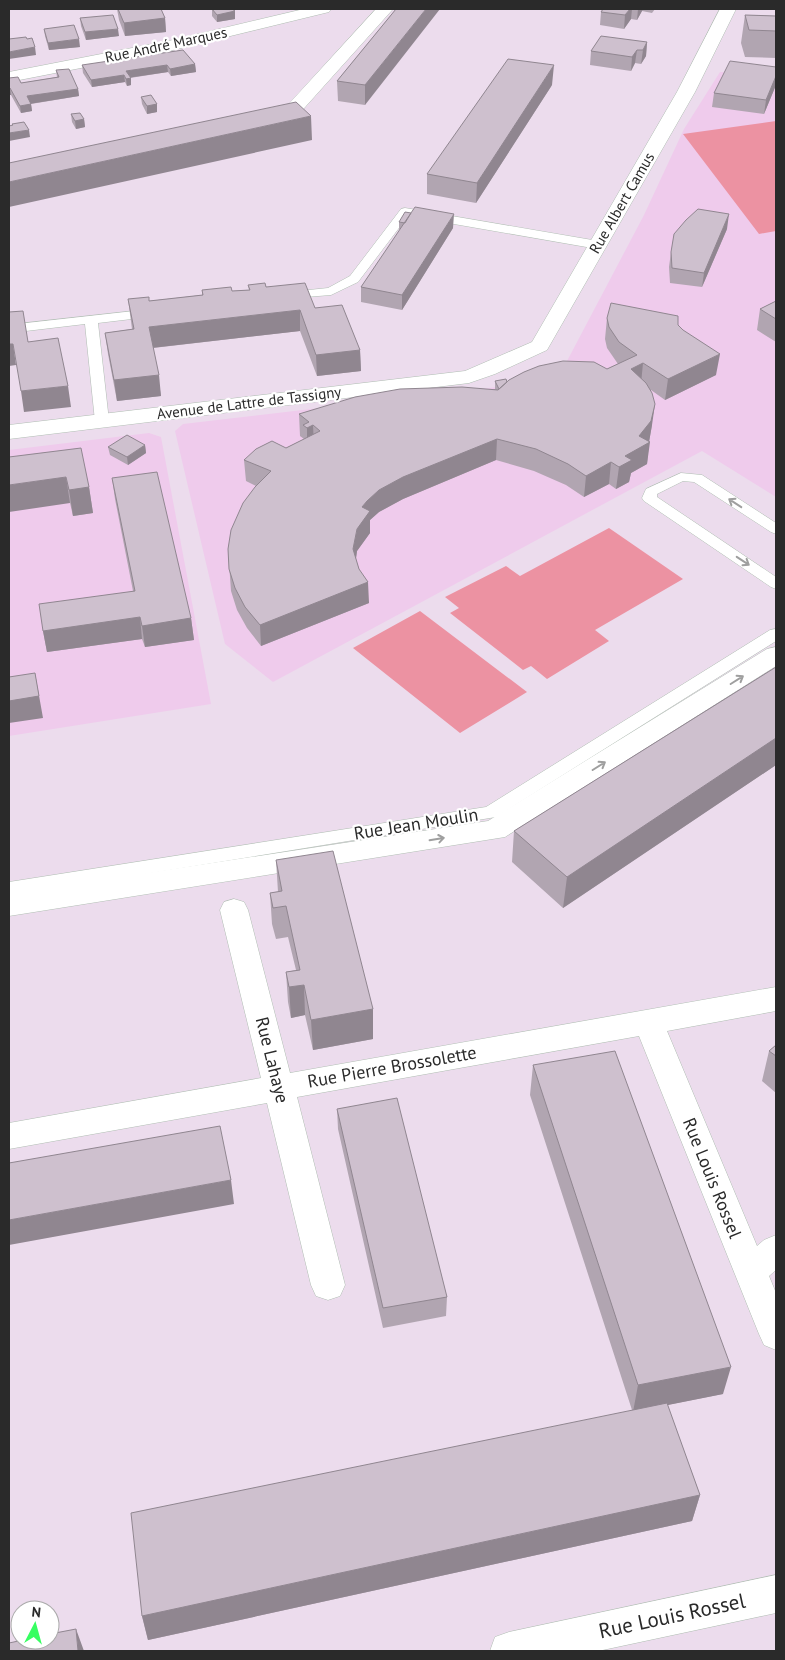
<svg xmlns="http://www.w3.org/2000/svg" width="785" height="1660" viewBox="0 0 785 1660" font-family="'PT Sans',sans-serif">
	<rect width="100%" height="100%" fill="#ecdced"/>
	<path fill="#efcbec" d="M720,72L776,73V497L702,451L273,682L225,644L175,431L183,424L557,380L644,215L684,129Z
		M149,433L161,437L211,704L9,736V450Z"/>
	<path fill="#ec92a2" d="M776,121V231L759,234L683,134Z
		M609,528L683,579L595,630L609,641L547,679L531,666L523,670L450,613L459,608L445,597L506,566L520,576Z
		M420,611L527,692L460,733L353,648Z"/>
	<g fill="none" stroke-linecap="round" stroke-linejoin="round">
		<defs>
			<path id="lane" d="M405,208L598,241L604,245L598,249L408,216L358,282L331,295L280,299L279,296L280,293L328,288L350,276L401,209Z
				M152,309L157,310L158,313L157,316L98,323L109,421L102,425L95,421L85,324L9,333V325Z
				M681,473L702,475L776,523V534L771,532L694,482L683,481L657,494V497L776,577V589L771,587L644,501L642,498L646,489Z
				M776,629V641L496,817L9,896V882L486,807L770,630Z"/>
			<path id="street" d="M304,9H331L329,12L173,50L9,82V72L173,40Z
				M376,9H393L298,115L264,123L258,122L255,118L258,114L286,107Z
				M720,9H736L695,92L547,350L495,374L469,383L9,439V425L465,371L532,342L677,92Z
				M776,647V666L505,837L9,916V894L488,821L767,649Z
				M234,899L244,902L248,910L290,1073L776,987V1011L667,1031L757,1246L764,1240L776,1235V1270L769,1276L776,1293V1350L764,1345L759,1334L639,1036L297,1097L345,1285L340,1296L328,1300L316,1296L311,1285L267,1103L9,1149V1123L261,1078L220,910L224,902Z
				M776,1575V1613L598,1651H490L495,1637L509,1632Z"/>
		</defs>
		<use href="#lane" stroke="#b0beb3" stroke-width="1"/>
		<use href="#street" stroke="#b0beb3" stroke-width="1"/>
		<use href="#lane" fill="#fff" fill-rule="evenodd"/>
		<use href="#street" fill="#fff" fill-rule="evenodd"/>
	</g>
	<path fill="#b1a5b1" d="M117,9H161L165,18L166,32L125,36L119,20Z
		M212,9L235,11V19L217,22L212,16Z
		M396,9L365,105L338,101L337,81Z
		M603,9H655L652,13L642,11L637,20L631,19L624,29L600,25L601,12Z
		M745,15L776,16V58L745,57L741,43Z
		M80,18L119,36L86,40L81,26Z
		M44,29L80,47L49,50L45,36Z
		M647,42L646,56L641,64L635,63L631,71L590,65L591,51Z
		M195,64L196,72L171,76L168,72L130,78L131,85L127,86L125,82L92,87L83,73L82,65Z
		M776,67V85L764,114L712,107L714,93Z
		M56,70L78,89L79,96L31,104L32,111L21,113L11,95H9V78L21,83L57,77Z
		M552,85L476,203L427,194V174Z
		M141,97L157,104V112L147,114L142,104Z
		M71,114L84,119L85,127L76,129L72,122Z
		M399,222L453,228L402,310L361,302V287L400,230L399,229Z
		M727,229L702,287L670,283L669,267L671,252Z
		M248,285L266,287L315,308L360,350L361,371L317,376L300,331L153,348L161,396L117,401L108,354L105,333L132,329L128,299L149,301L202,295V290L232,291L249,290Z
		M776,301V342L757,330L760,309Z
		M607,318L678,325L716,375L665,400L651,390L652,425L649,442L647,464L631,473L629,482L616,489L609,484L584,497L566,485L534,471L496,460L403,499L379,512L370,520V533L357,551L356,559L369,603L261,646L247,628L237,610L231,591L228,549L256,486L246,481L244,460L286,448L304,439L300,436L299,414L495,389V381L507,382L607,369L618,364L607,348L605,339Z
		M145,445L146,453L128,465L110,455L108,447Z
		M9,457L89,487L93,513L73,516L70,503Z
		M112,478L191,618L194,640L145,647L142,639L47,652L43,631L133,591L115,499Z
		M776,667V765L563,908L512,862L514,831Z
		M276,860L373,1009V1039L313,1050L305,1015L291,1018L288,1002L286,972L296,970L288,937L276,939L272,924L270,893L278,892Z
		M776,1045V1093L762,1081L769,1051Z
		M533,1065L723,1394L667,1405L700,1495L692,1521L148,1640L142,1616L632,1410L530,1095Z
		M337,1109L447,1297L446,1316L383,1328L338,1129Z"/>
	<path fill="#908690" d="M426,9H440L365,105V85Z
		M630,9H632L631,19L624,29L625,15Z
		M638,9H643L642,11L637,20Z
		M235,11V19L217,22V15Z
		M165,18L166,32L125,36L124,23Z
		M118,29L119,36L86,40L85,32Z
		M79,39L80,47L49,50L48,43Z
		M647,42L646,56L641,64L643,50Z
		M35,47L36,55L9,59V52Z
		M637,50L635,63L631,71L632,57Z
		M195,64L196,72L171,76L170,69Z
		M167,65L168,72L127,78L126,71Z
		M554,65L552,85L476,203L477,183Z
		M124,75L125,82L92,87L91,80Z
		M776,76V85L764,114L766,100Z
		M131,78V85L127,86L126,79Z
		M9,88H10L11,95H9Z
		M78,89L79,96L29,104L27,96Z
		M31,104L32,111L21,113L20,106Z
		M157,104V112L147,114V106Z
		M311,116L312,140L9,207V182Z
		M84,119L85,127L76,129L75,121Z
		M29,130L30,137L9,141V133Z
		M454,214L453,228L402,310V295Z
		M729,214L727,229L702,287L704,273Z
		M300,310V331L151,348L149,327Z
		M9,344H13L16,365L9,366Z
		M360,350L361,371L317,376L316,355Z
		M720,354L716,375L665,400L668,379Z
		M643,363L641,384L631,369Z
		M159,375L161,396L117,401L114,380Z
		M68,386L71,407L24,412L21,391Z
		M655,404L652,425L649,442H650L647,464L631,473L629,482L616,489L619,467L625,456L639,436Z
		M313,425L314,446L307,449V428Z
		M497,439L496,460L403,499L379,512L370,520V533L357,551L354,571L353,549L362,507L367,501L379,490L403,477Z
		M145,445L146,453L128,465L127,457Z
		M611,462L609,484L584,497L586,476Z
		M66,477L70,503L9,512V485Z
		M89,487L93,513L73,516L69,490Z
		M368,582L369,603L261,646L260,625Z
		M140,617L142,639L47,652L43,631Z
		M191,618L194,640L145,647L142,626Z
		M35,673L43,718L9,723V701Z
		M776,738V765L563,908L567,877Z
		M304,985L305,1015L291,1018L289,987Z
		M373,1009V1039L313,1050L311,1020Z
		M231,1180L234,1204L9,1245V1220Z
		M731,1367L723,1394L633,1412L638,1385Z
		M700,1495L692,1521L148,1640L142,1616Z
		M76,1629L84,1651H78Z"/>
	<path fill="#cec0ce" stroke="#908690" d="M118,9H161L165,18L124,23Z
		M212,9H232L235,11L217,15Z
		M396,9H426L365,85L337,81Z
		M603,9H630L625,15L601,12Z
		M113,15L118,29L85,32L80,18Z
		M745,15L776,16V31L749,30Z
		M74,25L79,39L48,43L44,29Z
		M601,36L647,42L643,50H637L632,57L591,51Z
		M26,37L27,39L32,38L35,47L9,52V39Z
		M183,50L195,64L170,69L167,65L126,71L131,78L126,79L124,75L91,80L82,65Z
		M508,59L554,65L477,183L427,174Z
		M730,61L776,67V76L766,100L714,93Z
		M69,69L78,89L27,96L31,104L20,106L10,88H9V78L18,77L21,83L59,77L56,70Z
		M151,95L157,104L147,106L141,97Z
		M296,102L311,116L9,182V163Z
		M80,113L84,119L75,121L71,114Z
		M24,122L29,130L9,133V126L13,125L12,124Z
		M415,207L454,214L402,295L361,287Z
		M698,209L729,214L704,273L672,268L671,252L674,234L686,220Z
		M405,212L411,213L405,223L399,222Z
		M265,283L266,287L305,283L315,308L342,305L360,350L316,355L300,310L149,327L159,375L114,380L105,333L134,329L128,299L149,297V301L203,295L202,290L231,287L232,291L250,290L248,285Z
		M776,301V319L760,309Z
		M611,303L678,316V325L683,330L720,354L668,379L643,363L631,369L646,383L652,393L655,404L651,421L639,436L650,442L625,456L632,460L619,467L611,462L586,476L568,464L536,449L497,439L403,477L379,490L367,501L362,507L370,511L357,529L353,549L359,569L368,582L260,625L245,607L235,588L229,569L228,549L231,530L243,503L255,487L271,471L244,460L256,449L272,441L286,448L320,431L313,425L307,428L303,425L309,422L299,414L355,397L400,389L462,387L498,390L509,380L524,372L539,366L563,361L594,362L607,369L637,355L619,342L609,327L607,318Z
		M23,311L28,342L58,338L68,386L21,391L13,344H9V312Z
		M506,379L507,382L499,389L495,381Z
		M127,435L145,445L127,457L108,447Z
		M81,448L89,487L69,490L66,477L9,485V457Z
		M157,472L191,618L142,626L140,617L43,631L39,604L135,591L112,478Z
		M776,667V738L567,877L514,831Z
		M35,673L39,696L9,701V677Z
		M333,851L373,1009L311,1020L304,985L289,987L286,972L300,970L286,906L273,908L270,893L282,891L276,860Z
		M776,1045V1056L769,1051Z
		M615,1051L731,1367L638,1385L533,1065Z
		M397,1098L447,1297L383,1308L337,1109Z
		M220,1126L231,1180L9,1220V1163Z
		M667,1403L700,1495L142,1616L131,1513Z
		M76,1629L78,1651H9V1643L23,1640H50V1634Z"/>
	<defs><path id="oneway-shaft" d="M-6 0H5M1.5-3L5.5 0L1.5 3" fill="none" stroke-width="1.6" stroke-linecap="round" stroke-linejoin="round" transform="scale(1.25)"/></defs>
	<g stroke="#9f9f9f">
		<use href="#oneway-shaft" transform="translate(735 503) rotate(-147)"/>
		<use href="#oneway-shaft" transform="translate(743 561) rotate(33)"/>
		<use href="#oneway-shaft" transform="translate(737 680) rotate(-32)"/>
		<use href="#oneway-shaft" transform="translate(599 766) rotate(-32)"/>
		<use href="#oneway-shaft" transform="translate(437 839) rotate(-9)"/>
	</g>
	<g text-anchor="middle" stroke-width="4.5" stroke-linejoin="round" paint-order="stroke">
		<g font-size="15" fill="#2a2a2a" stroke="#fff">
			<text transform="translate(166 45) rotate(-12)" y="5">Rue André Marques</text>
			<text transform="translate(622 203) rotate(-60)" y="5">Rue Albert Camus</text>
			<text transform="translate(249 403) rotate(-7)" y="5">Avenue de Lattre de Tassigny</text>
		</g>
		<g font-size="18" fill="#2a2a2a" stroke="#fff">
			<text transform="translate(416 824) rotate(-9)" y="6">Rue Jean Moulin</text>
			<text transform="translate(272 1060) rotate(76)" y="6">Rue Lahaye</text>
			<text transform="translate(392 1067) rotate(-10)" y="6">Rue Pierre Brossolette</text>
			<text transform="translate(712 1178) rotate(68)" y="6">Rue Louis Rossel</text>
		</g>
		<g font-size="21" fill="#2a2a2a" stroke="#fff">
			<text transform="translate(672 1616) rotate(-12)" y="7">Rue Louis Rossel</text>
		</g>
	</g>
	<rect width="785" height="1660" fill="none" stroke="#2a2a2a" stroke-width="20"/>
	<g transform="translate(35 1625) rotate(6)"><circle r="24" fill="#ffffff" stroke="#aaaaaa"/>
	<path d="M0-4L9 19L0 12L-9 19Z" fill="#37fe61"/>
	<text y="-8" font-size="14" font-weight="bold" text-anchor="middle" fill="#2a2a2a">N</text>
	</g>
</svg>
